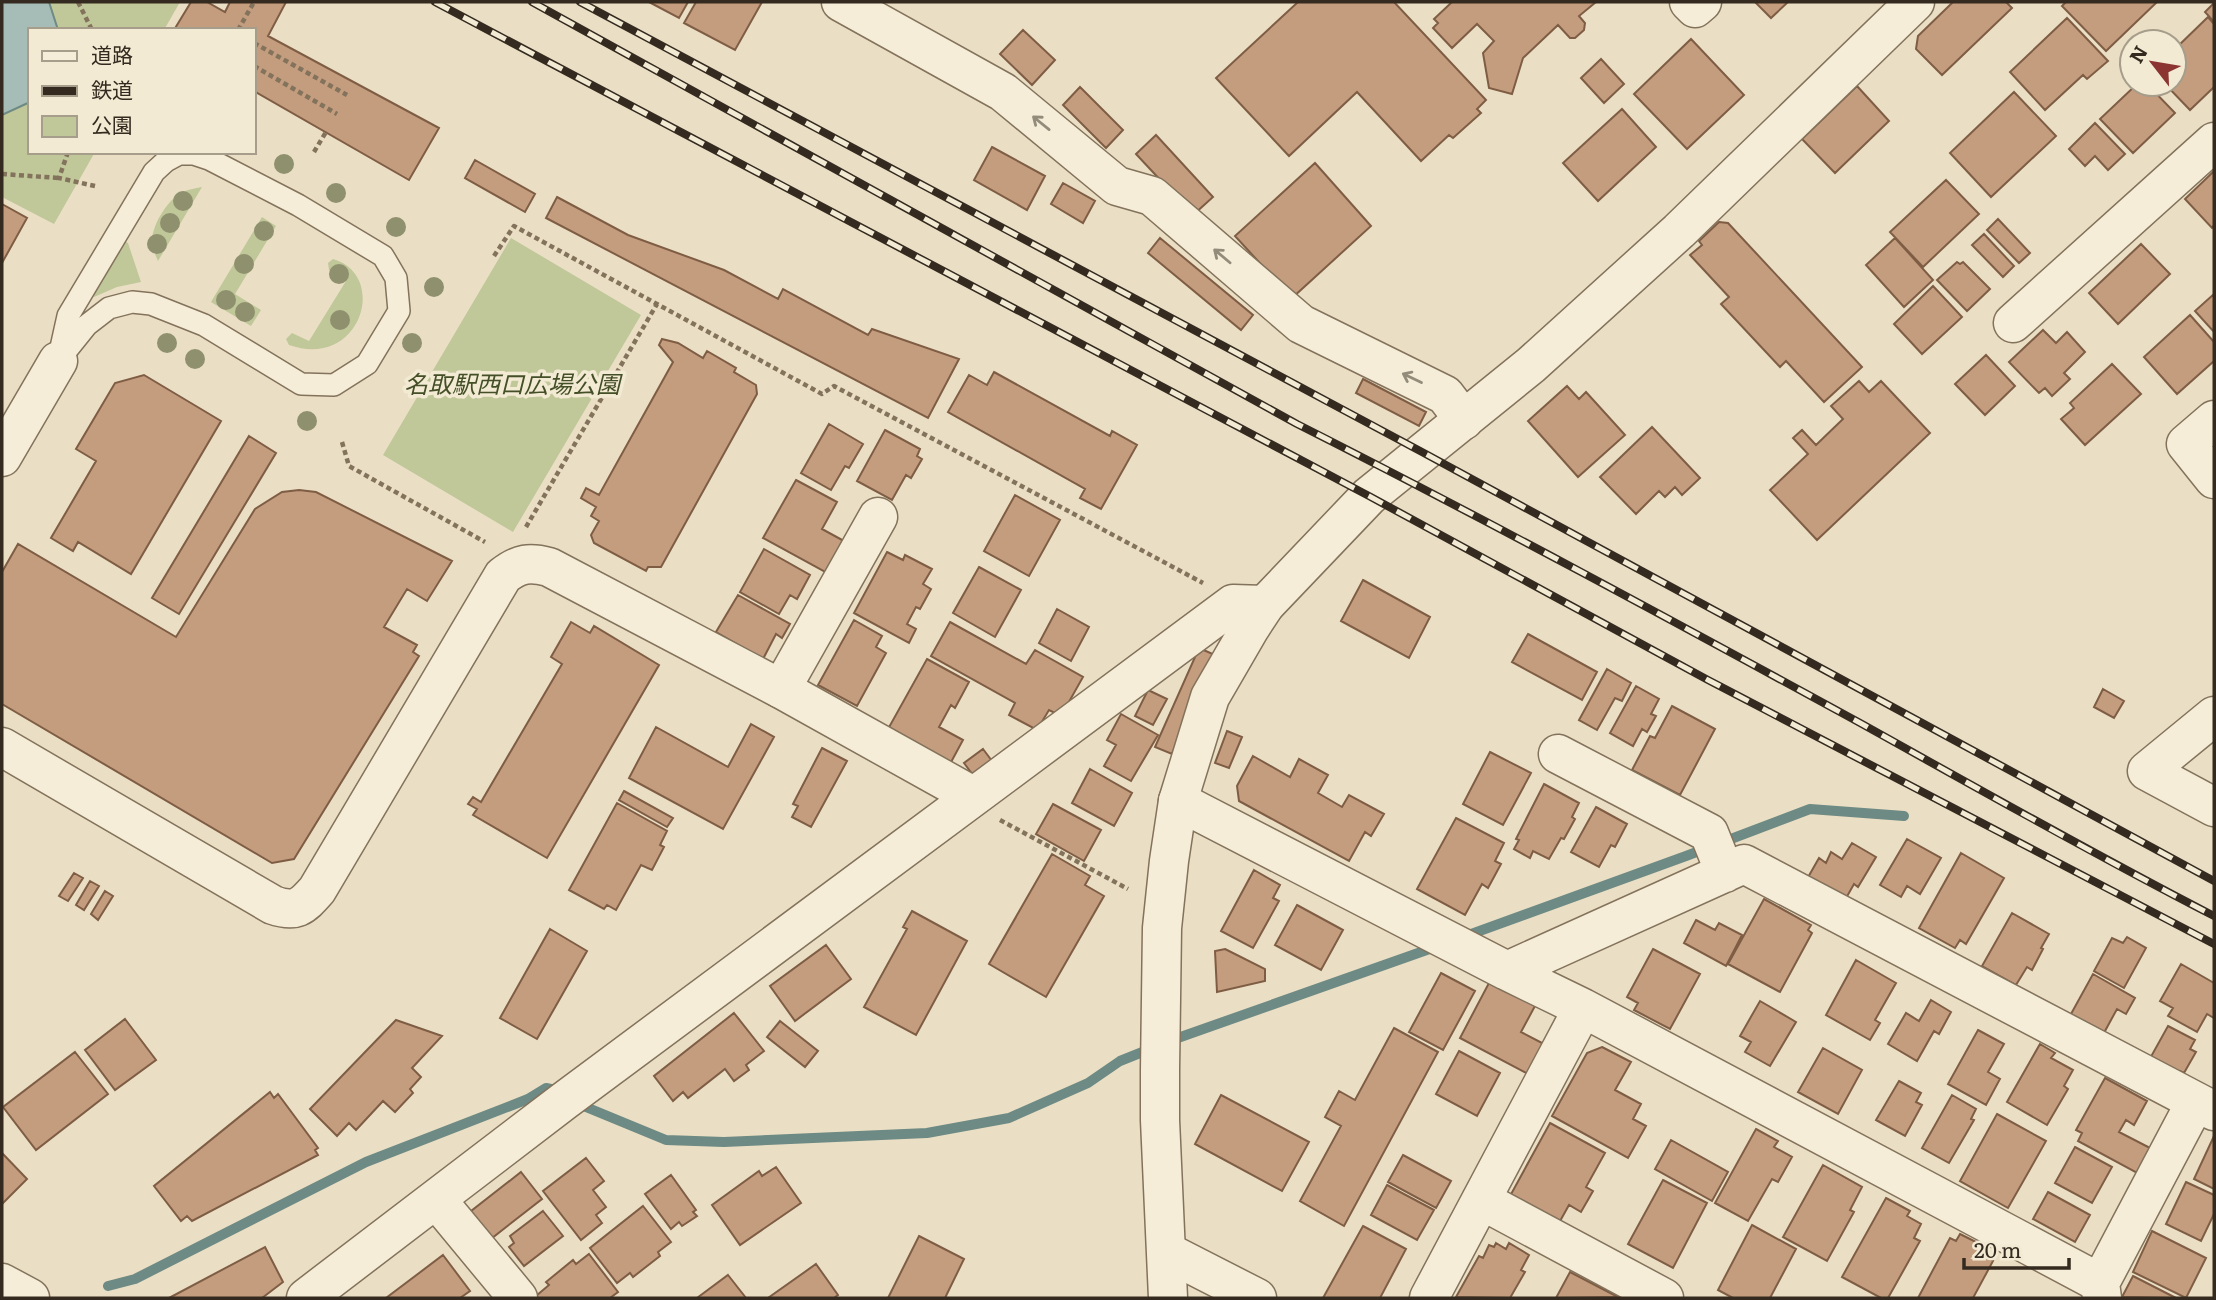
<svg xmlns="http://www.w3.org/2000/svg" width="2216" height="1300" viewBox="0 0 2216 1300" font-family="Literata,'Noto Sans JP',serif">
	<rect width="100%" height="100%" fill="#eadfc4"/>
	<path fill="#c0c799" d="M49,2H180L164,30H58Z
		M30,102V152H95L54,224L2,197V115Z
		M202,187L158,261C155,254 152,248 152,240C153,223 169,197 185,191C190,189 197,188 202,187Z
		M262,217L276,226L235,294L261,310L251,326L211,302Z
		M511,238L641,315L513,532L383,455Z
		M124,241L128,243L141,282L117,287L94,297L92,295Z
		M333,259C389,275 361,370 289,345L286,339L292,333L309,341L346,281L329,270L328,263Z"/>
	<path fill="#a6bdb7" stroke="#6e8a84" stroke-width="2" d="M2,2H49L58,30H30V102L2,115Z"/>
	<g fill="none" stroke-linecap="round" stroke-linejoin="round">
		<path stroke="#6e8a84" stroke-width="10" d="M1463,937L1686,856L1810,809L1904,816
			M581,1105L666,1140L724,1142L927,1133L1009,1118L1088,1083L1120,1061L1175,1039L1438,946
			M108,1286L135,1279L366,1162L528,1099L546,1088L556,1090"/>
	</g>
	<path fill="#c49d7e" stroke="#7f5d44" stroke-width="2" d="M191,2H207L225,12L230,2H286L268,36L439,128L409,180L254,91V30H174Z
		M649,2H688L679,18Z
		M696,2H762L735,50L684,23Z
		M1298,2H1394L1486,100L1477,109L1481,113L1453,138L1449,135L1421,161L1357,92L1289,156L1216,78Z
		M1452,2H1596L1579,16L1585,23L1584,30L1575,38H1570L1558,25L1523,58L1512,94L1489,88L1483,53L1494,41L1477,24L1452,48L1433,28L1438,23L1434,19Z
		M1755,2H1788L1771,18Z
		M1953,2H2006L2012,8L1942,75L1916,49L1918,36Z
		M2066,2H2157L2106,51L2062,6Z
		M2214,3V22L2205,12Z
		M2208,17L2214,24V87L2190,110L2165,84H2174V50Z
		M2067,18L2108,61L2087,79L2083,75L2045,110L2010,72Z
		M1023,30L1055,60L1032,85L1000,54Z
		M1691,39L1744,95L1687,149L1634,94Z
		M1601,59L1624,84L1604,103L1581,78Z
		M2137,84H2147L2175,113L2133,153L2100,119Z
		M1857,86L1889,121L1835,173L1802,139Z
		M1080,87L1123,130L1106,148L1063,105Z
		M2014,92L2056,136L1991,197L1950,153Z
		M1622,109L1656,147L1598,201L1563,163Z
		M2095,123L2125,154L2108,170L2095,156L2085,166L2069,149Z
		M1156,135L1213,197L1193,215L1136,154Z
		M992,147L1045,176L1027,210L974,180Z
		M475,160L535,194L525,212L465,178Z
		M1315,163L1371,226L1292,298L1235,236Z
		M2214,171V225L2212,228L2185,199Z
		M1946,180L1979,214L1923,267L1890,232Z
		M1063,183L1095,201L1083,223L1051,204Z
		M557,197L628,235L724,270L778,299L783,289L868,335L872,329L959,359L928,418L546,218Z
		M2,204L27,218L2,263Z
		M1998,219L2030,253L2019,263L1987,230Z
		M1719,222L1728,223L1862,367L1824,402L1786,361L1780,367L1721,304L1729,297L1690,255L1702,245L1699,241Z
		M1984,234L2014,266L2003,277L1972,245Z
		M1160,238L1253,315L1241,330L1148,253Z
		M1895,238L1933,280L1904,307L1866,265Z
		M2141,244L2170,274L2118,324L2089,293Z
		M1957,262L1960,264L1963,262L1990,289L1967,311L1937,280Z
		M1933,286L1962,317L1922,354L1894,324Z
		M2214,294V332L2195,311Z
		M2190,315L2214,342V361L2177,394L2144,357Z
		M2043,330L2056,343L2067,332L2085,352L2064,373L2070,379L2052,396L2045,388L2039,393L2009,362Z
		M662,339L678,343L703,358L707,351L736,368L734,372L756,385L757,394L661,567H648L646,571L594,543L591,535L599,521L591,516L596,507L581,498L586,488L599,495L673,362L659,345Z
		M1986,355L2015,386L1985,415L1955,384Z
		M2112,364L2141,394L2085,445L2061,419L2074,408L2070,403Z
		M994,372L1110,436L1112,431L1137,445L1101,509L1080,498L1085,489L948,412L969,375L987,385Z
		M144,375L221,421L131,574L78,542L73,551L51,538L96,461L76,449L115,383Z
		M1363,379L1426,412L1419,426L1356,393Z
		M1859,381L1869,392L1881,381L1930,433L1817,540L1770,490L1808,454L1793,438L1802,430L1816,445L1843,419L1831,406Z
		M1567,386L1579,399L1586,392L1625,435L1578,477L1528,421Z
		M829,424L863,444L849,468L845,466L831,490L801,473Z
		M1652,427L1700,478L1682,495L1675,487L1665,497L1659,491L1636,514L1600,477Z
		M885,430L920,449L917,456L922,459L911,478L906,475L892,500L857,481Z
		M249,436L276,453L179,614L152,598Z
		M796,480L837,502L822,529L844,541L827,573L763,538Z
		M299,490L316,492L452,561L427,601L407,589L384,627L417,645L413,652L419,656L294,859L272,863L2,704V572L18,544L176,637L255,509L282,492Z
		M1015,495L1060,520L1029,576L984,551Z
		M764,549L810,575L797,599L790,595L779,614L740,592Z
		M887,552L903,560L905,555L932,569L923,584L931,589L920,609L916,607L907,624L916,629L909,643L854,613Z
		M979,567L1021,590L995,637L953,613Z
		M1363,580L1430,617L1409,658L1341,621Z
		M738,595L790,624L782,638L776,634L763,659L716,632Z
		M1057,609L1089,627L1071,661L1039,643Z
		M854,620L882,636L876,647L886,653L857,706L818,685Z
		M571,622L590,633L594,626L659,665L547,858L473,815L477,809L468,804L473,797L481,802L562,664L551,657Z
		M950,622L1026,664L1035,650L1083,677L1061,716L1049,710L1037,730L1009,715L1015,703L931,656Z
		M1528,634L1597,672L1582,700L1512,662Z
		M1199,648L1215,655L1172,754L1155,747Z
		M927,659L969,682L955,708L951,705L939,727L963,740L950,764L888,729Z
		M1607,669L1631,683L1622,701L1615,698L1597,730L1579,720Z
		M1636,686L1659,699L1651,714L1656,716L1647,732L1642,729L1633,746L1610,733Z
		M2103,689L2124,701L2114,718L2094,707Z
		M1148,690L1167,699L1153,725L1135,716Z
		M1672,706L1715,729L1680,795L1632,770L1650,736L1655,738Z
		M1121,714L1158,735L1131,781L1104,766L1116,745L1107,740Z
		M751,724L774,737L723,829L629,778L656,727L728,767Z
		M1227,731L1242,737L1229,768L1215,763Z
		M822,748L847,761L811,827L792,817L798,806L793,804Z
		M983,749L992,761L973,775L964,763Z
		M1490,752L1531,773L1503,825L1463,804Z
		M1253,756L1290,777L1299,759L1328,775L1318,793L1342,807L1349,795L1384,814L1371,836L1365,832L1349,861L1239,801L1237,786Z
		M1090,769L1132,793L1114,826L1072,803Z
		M1544,784L1579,803L1572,817L1575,819L1564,839L1561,838L1549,859L1533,851L1530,858L1514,849L1519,840L1516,839Z
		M624,791L673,818L667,827L619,800Z
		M617,803L667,831L660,845L664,847L652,870L641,865L616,910L607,905L604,909L569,890Z
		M1053,804L1101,830L1084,861L1036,834Z
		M1596,807L1627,824L1615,847L1611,845L1599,867L1571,852Z
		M1456,818L1504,843L1495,861L1501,864L1488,888L1482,884L1465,915L1417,889Z
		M1907,839L1941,858L1920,894L1907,886L1901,897L1880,885Z
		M1852,843L1876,857L1858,887L1854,884L1845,900L1807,879L1819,858L1826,863L1831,852L1842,859Z
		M1961,853L2004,878L1966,944L1960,940L1955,948L1919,928Z
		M1052,854L1090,876L1085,885L1104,896L1046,997L989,964Z
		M1254,870L1280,885L1273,898L1279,901L1253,948L1221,931Z
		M74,873L83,878L68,901L59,896Z
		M90,881L99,886L84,910L76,905Z
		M105,891L113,896L98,920L91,914Z
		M1764,899L1811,925L1808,930L1812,933L1780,992L1728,964Z
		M1297,905L1343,930L1321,970L1275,945Z
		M912,911L967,941L916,1035L864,1007L907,929L903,927Z
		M2012,913L2049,934L2041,948L2043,949L2032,970L2027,967L2016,985L1982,966Z
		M1696,920L1715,930L1719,923L1742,935L1726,966L1684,943Z
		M550,929L587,951L537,1039L500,1018Z
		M2127,937L2146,948L2124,988L2094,971L2112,938L2123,943Z
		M826,945L851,979L795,1021L770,986Z
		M1225,949L1265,969V981L1217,992L1215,951Z
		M1653,949L1700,974L1670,1029L1634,1010L1638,1003L1627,997Z
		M1856,960L1896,983L1875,1020L1880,1023L1870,1040L1826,1015Z
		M2181,964L2214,983V1018L2207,1014L2197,1032L2168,1016L2173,1008L2160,1001Z
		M1441,973L1475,991L1443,1050L1409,1032Z
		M2093,974L2135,998L2126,1014L2117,1009L2099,1042L2066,1023Z
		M1490,981L1535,1006L1521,1032L1544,1044L1528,1074L1460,1038Z
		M1931,1000L1951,1012L1939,1034L1934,1031L1917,1061L1888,1044L1906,1013L1919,1021Z
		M1760,1001L1796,1022L1770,1066L1745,1052L1751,1042L1740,1036Z
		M734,1013L764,1051L746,1065L749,1070L734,1081L725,1069L688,1098L683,1092L673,1101L654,1076Z
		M125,1019L156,1060L115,1090L85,1050Z
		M396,1020L442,1036L412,1068L421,1077L410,1089L413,1093L395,1112L383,1101L356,1130L349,1123L337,1136L310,1109Z
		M780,1021L818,1051L805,1067L767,1037Z
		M2168,1026L2195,1040L2190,1049L2196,1052L2184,1073L2180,1071L2176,1077L2148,1062Z
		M1394,1028L1438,1052L1344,1226L1300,1201L1341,1126L1325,1117L1339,1091L1355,1100Z
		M1978,1030L2004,1044L1988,1072L2000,1079L1986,1105L1948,1084Z
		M2040,1044L2055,1053L2051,1058L2073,1070L2064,1086L2068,1089L2047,1125L2007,1102Z
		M1602,1047L1631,1062L1615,1090L1641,1104L1633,1119L1646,1126L1628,1158L1552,1116L1587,1053Z
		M1823,1048L1862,1070L1838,1114L1798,1092Z
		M1459,1051L1500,1073L1477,1116L1436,1094Z
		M75,1052L108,1094L36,1150L3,1107Z
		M2105,1078L2147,1101L2134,1125L2126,1120L2119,1132L2152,1149L2139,1174L2078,1141L2082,1133L2076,1130Z
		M1899,1081L1921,1093L1916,1102L1922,1105L1905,1136L1876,1120Z
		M270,1092L274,1098L278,1094L318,1148L315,1150L318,1155L192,1221L187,1216L181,1221L154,1186Z
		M1221,1095L1309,1142L1282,1191L1195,1144Z
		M1952,1095L1976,1109L1971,1119L1974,1120L1949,1163L1922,1148Z
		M1997,1114L2046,1141L2008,1208L1960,1181Z
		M1550,1123L1605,1153L1586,1187L1593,1191L1581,1212L1569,1205L1559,1223L1510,1196Z
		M1756,1129L1778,1141L1774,1147L1792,1157L1778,1182L1772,1179L1748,1221L1715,1203Z
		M2214,1136V1189L2194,1179Z
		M1671,1140L1728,1172L1712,1201L1655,1169Z
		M2075,1147L2112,1167L2092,1203L2055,1183Z
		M2,1153L27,1179L2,1204Z
		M1403,1155L1451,1181L1436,1208L1388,1182Z
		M586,1158L604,1181L593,1190L606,1207L596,1215L602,1223L581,1240L543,1191Z
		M1823,1165L1862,1187L1850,1210L1854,1212L1827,1261L1783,1237Z
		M776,1167L801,1203L740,1245L712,1205L759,1171L762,1176Z
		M521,1172L542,1199L487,1242L466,1215Z
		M671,1175L696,1210L693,1212L697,1216L682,1226L679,1222L671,1229L645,1194Z
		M1663,1180L1707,1203L1673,1268L1628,1244Z
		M2186,1182L2214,1195V1214L2201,1241L2166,1224Z
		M1387,1185L1434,1210L1417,1240L1371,1215Z
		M2048,1192L2090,1215L2075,1242L2033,1219Z
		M1886,1198L1910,1211L1907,1216L1921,1224L1914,1238L1920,1241L1888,1298H1881L1842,1277Z
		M643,1206L671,1242L658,1252L660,1256L633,1277L630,1273L617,1283L590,1248Z
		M543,1211L563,1236L524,1266L509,1247L514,1243L510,1236Z
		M1752,1225L1796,1249L1770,1298H1733L1718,1290Z
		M1363,1226L1406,1249L1380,1298H1323Z
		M2152,1231L2206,1258L2186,1298L2133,1272Z
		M1960,1234L1988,1248L1984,1256L1993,1261L1973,1298H1918L1950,1238L1956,1241Z
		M919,1236L964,1259L945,1298H888Z
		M1496,1243L1506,1249L1509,1243L1529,1255L1521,1270L1525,1272L1510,1298L1456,1297L1479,1256L1483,1258L1489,1245L1494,1247Z
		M265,1247L283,1282L262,1298H169Z
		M589,1254L618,1292L610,1298H537L536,1296L549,1285L546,1282L573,1260L576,1264Z
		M443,1255L470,1291L460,1298H386Z
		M816,1264L838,1295L834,1298H768Z
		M1570,1272L1618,1297L1556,1298Z
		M728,1275L746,1298H697Z
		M2133,1276L2176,1298L2122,1297Z"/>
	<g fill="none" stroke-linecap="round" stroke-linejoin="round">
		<defs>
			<path id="service" d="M179,154H194L209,159L298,205L383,256L396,278L399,311L367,364L334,385L301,384L204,325L151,304L132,302L109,308L87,325L58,361L68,316L154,172L166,161Z"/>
			<path id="minor" d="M841,2L1003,92L1117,186L1152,196L1301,324L1445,395L1464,420
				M1689,2L1695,8L1702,2
				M2013,323L2214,142
				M2214,420L2186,444L2214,479
				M781,689L878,517
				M2214,716L2147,771L2214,807
				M1558,754L1709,833L1725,873
				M1178,801L1507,971L1583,1008L2100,1283L2102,1298
				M1507,971L1744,864L2214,1111
				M436,1199L518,1298
				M1481,1200L1664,1298
				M1167,1252L1257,1298
				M2100,1283L2195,1103
				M306,1298L564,1101L1233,604L1265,605
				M1429,1298L1583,1008"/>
			<path id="tertiary" d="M2,457L58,361
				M2,747L273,905C296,913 302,907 317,890L503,576C519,563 530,562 549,567L781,689L973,796
				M2,1283L30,1298
				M1168,1298L1160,1120V1070L1162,928L1169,861L1178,801L1210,697L1250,628L1265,605L1369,496L1531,365L1679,231L1915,2"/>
		</defs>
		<use href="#service" stroke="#83725c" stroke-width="24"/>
		<use href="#minor" stroke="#83725c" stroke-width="41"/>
		<use href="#tertiary" stroke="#83725c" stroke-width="41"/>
		<path stroke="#83725c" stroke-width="4.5" stroke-dasharray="5 3.5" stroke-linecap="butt" d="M78,2L92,30
			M186,30H190
			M238,30L254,2
			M254,43L347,95
			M254,66L337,114
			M68,152L59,178L95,186
			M314,152L326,132
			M2,174L59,178
			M494,256L514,226L822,394L834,386L1203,583
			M342,442L349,466L485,542
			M526,527L657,304
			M1000,820L1128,889"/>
		<use href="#service" stroke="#f5edd7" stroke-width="21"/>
		<use href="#minor" stroke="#f5edd7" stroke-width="38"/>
		<use href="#tertiary" stroke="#f5edd7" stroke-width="38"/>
		<defs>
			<path id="rail" d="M435,2L1369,496L1708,680L2214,944
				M532,2L1297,424C1487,520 1675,622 1862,724C1979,789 2095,855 2214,916
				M580,2L1422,452L2214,881"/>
		</defs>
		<use href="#rail" stroke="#342a1f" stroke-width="8"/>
		<use href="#rail" stroke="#f2ead3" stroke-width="5" stroke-dasharray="16" stroke-linecap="butt"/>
	</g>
	<g fill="#8f906e">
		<circle cx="284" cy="164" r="10"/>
		<circle cx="336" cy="193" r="10"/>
		<circle cx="183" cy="201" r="10"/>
		<circle cx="170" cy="223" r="10"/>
		<circle cx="396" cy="227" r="10"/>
		<circle cx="264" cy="231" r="10"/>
		<circle cx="157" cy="244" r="10"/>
		<circle cx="244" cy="264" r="10"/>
		<circle cx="339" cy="274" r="10"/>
		<circle cx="434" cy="287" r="10"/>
		<circle cx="226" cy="300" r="10"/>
		<circle cx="245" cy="312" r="10"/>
		<circle cx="340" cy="320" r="10"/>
		<circle cx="167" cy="343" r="10"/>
		<circle cx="412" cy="343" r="10"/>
		<circle cx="195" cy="359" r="10"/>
		<circle cx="307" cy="421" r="10"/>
	</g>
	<defs><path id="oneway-shaft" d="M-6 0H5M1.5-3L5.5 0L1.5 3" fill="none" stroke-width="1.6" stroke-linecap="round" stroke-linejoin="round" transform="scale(1.75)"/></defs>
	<g stroke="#948c7b">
		<use href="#oneway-shaft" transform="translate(1041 123) rotate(-141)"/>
		<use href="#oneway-shaft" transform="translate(1222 256) rotate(-140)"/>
		<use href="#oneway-shaft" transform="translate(1412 378) rotate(-154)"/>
	</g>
	<g text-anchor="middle" stroke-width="7" stroke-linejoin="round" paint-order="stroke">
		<g font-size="24" font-style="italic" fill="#444f27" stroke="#f2ead3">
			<text x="512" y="393">名取駅西口広場公園</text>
		</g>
	</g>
	<rect width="2216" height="1300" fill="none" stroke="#342a1f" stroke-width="7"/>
	<rect x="28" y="28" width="228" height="126" fill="#f2ead3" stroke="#a69d8b" stroke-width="2"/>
	<rect x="42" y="51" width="35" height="10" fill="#f5edd7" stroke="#a69d8b" stroke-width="2"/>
	<text x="91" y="63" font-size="21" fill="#342a1f">道路</text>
	<rect x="42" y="86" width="35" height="10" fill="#342a1f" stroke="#a69d8b" stroke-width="2"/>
	<text x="91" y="98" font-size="21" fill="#342a1f">鉄道</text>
	<rect x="42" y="116" width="35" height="21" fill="#c0c799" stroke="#a69d8b" stroke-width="2"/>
	<text x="91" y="133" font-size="21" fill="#342a1f">公園</text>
	<g transform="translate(2153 63) rotate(301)"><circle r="33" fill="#f2ead3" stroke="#a69d8b" stroke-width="2"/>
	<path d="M0-5L12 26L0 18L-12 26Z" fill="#8c3432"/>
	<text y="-10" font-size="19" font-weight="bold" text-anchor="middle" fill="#342a1f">N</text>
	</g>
	<path d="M1964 1258v10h105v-10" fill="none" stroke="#342a1f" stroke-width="3.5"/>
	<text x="1974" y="1258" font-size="21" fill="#342a1f" stroke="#f2ead3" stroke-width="5" paint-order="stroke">20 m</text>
</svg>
